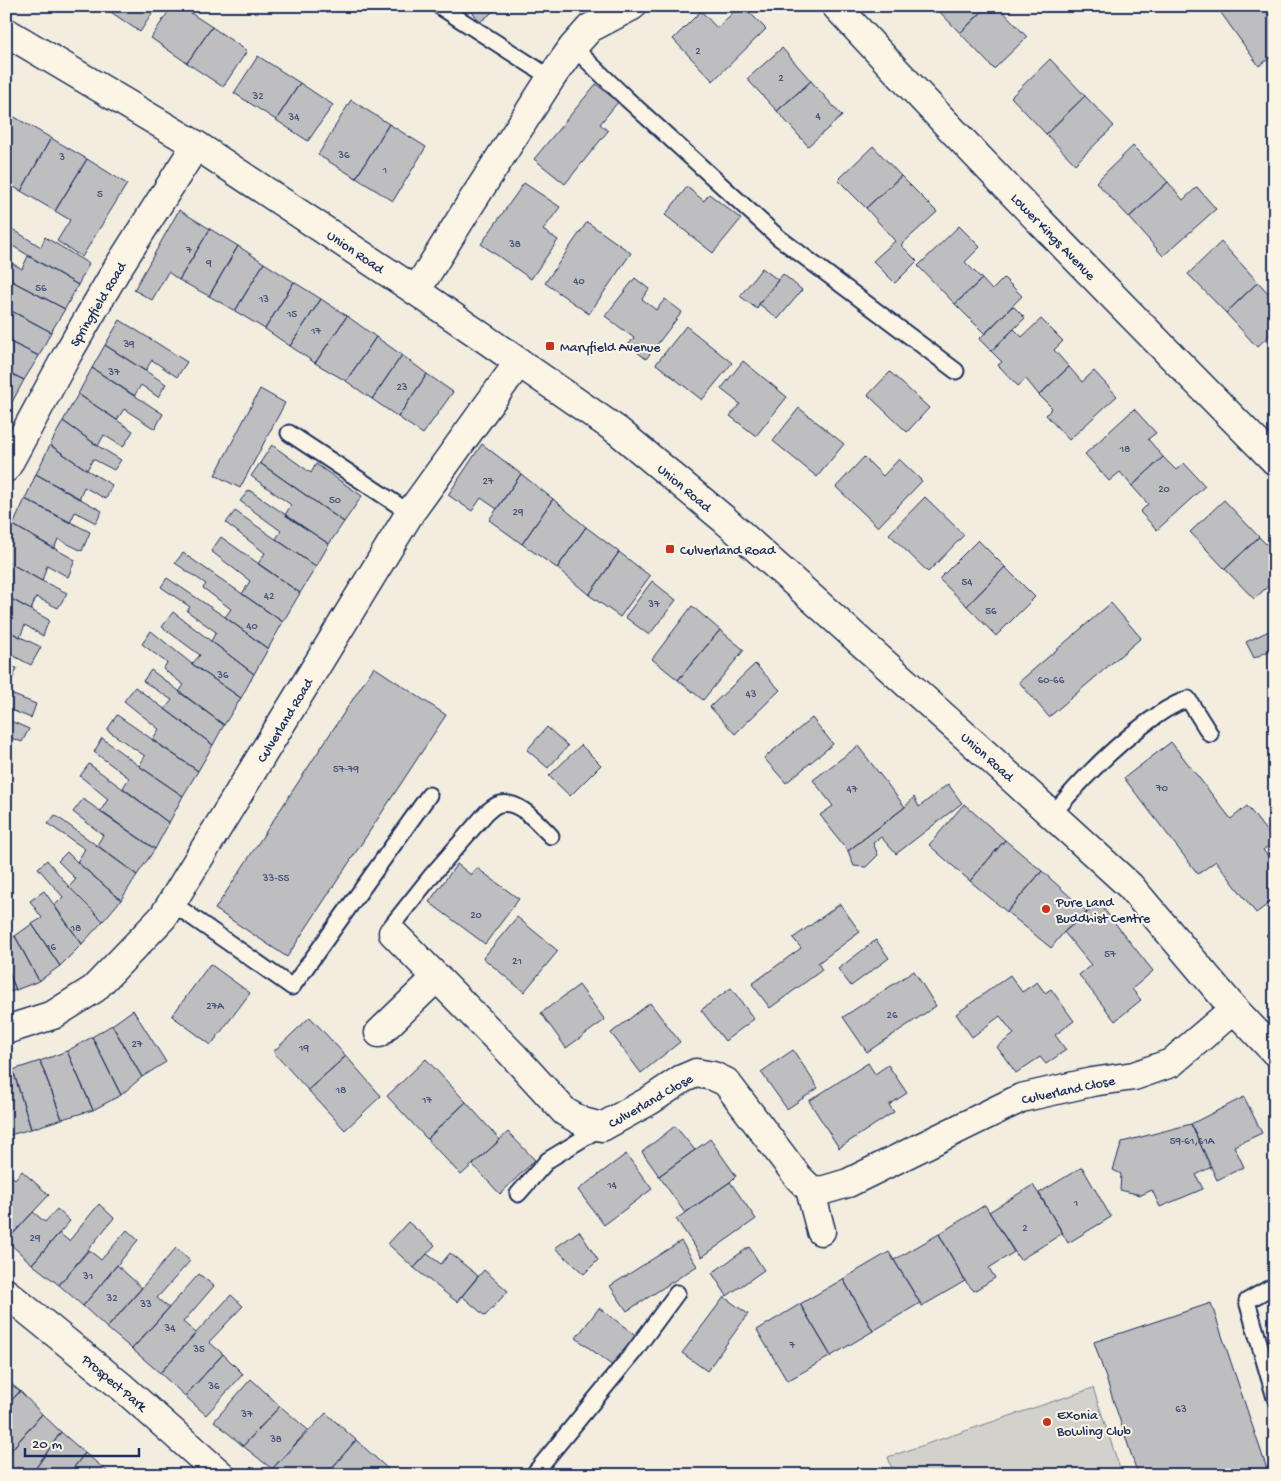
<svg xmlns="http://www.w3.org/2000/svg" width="1281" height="1481" viewBox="0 0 1281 1481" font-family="'Gochi Hand',sans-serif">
	<rect width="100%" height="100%" fill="#f3ede0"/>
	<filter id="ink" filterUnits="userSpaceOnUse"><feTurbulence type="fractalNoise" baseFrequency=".02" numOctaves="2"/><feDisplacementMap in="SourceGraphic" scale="10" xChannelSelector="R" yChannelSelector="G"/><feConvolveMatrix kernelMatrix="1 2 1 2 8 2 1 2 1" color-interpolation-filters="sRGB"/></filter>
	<g filter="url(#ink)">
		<path fill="#d3d1cc" stroke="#778095" d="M1093,1388L1122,1475H894L888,1457Z"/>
		<path fill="#bebec0" stroke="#1b2f5e" d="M106,6H157L140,32L105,8Z
			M172,6H180L212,27L187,63L151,38Z
			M468,6H500L480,22Z
			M740,6H743L766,29L713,81L673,39L701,11L717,28Z
			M934,6H988L960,33Z
			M988,6H998L1027,37L994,69L960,33Z
			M1216,6H1274L1275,54L1259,66Z
			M212,27L247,51L223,87L187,63Z
			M782,48L811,81L777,111L747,79Z
			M258,56L300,83L276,120L234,93Z
			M1050,59L1085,96L1046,134L1011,97Z
			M811,81L842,116L808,146L777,111Z
			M300,83L333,105L308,141L276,120Z
			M596,84L618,102L600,124L608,131L565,184L534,159Z
			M1085,96L1114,126L1075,164L1046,134Z
			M351,100L389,124L356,178L318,155Z
			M11,115L51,138L21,191L6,183V122Z
			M389,124L426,147L393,201L356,178Z
			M51,138L87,159L55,211L21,191Z
			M873,146L901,176L866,208L838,180Z
			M1133,146L1168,182L1129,217L1096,182Z
			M87,159L127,184L82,257L57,241L70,220L55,211Z
			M901,176L937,212L901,245L917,261L895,283L873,261L895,241L866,208Z
			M1168,182L1183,200L1197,187L1216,209L1163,256L1129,217Z
			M524,183L560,207L543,230L558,240L531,279L481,244Z
			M687,187L704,201L709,194L741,219L713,253L665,215Z
			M179,210L210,229L179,280L168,272L152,300L134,290Z
			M587,222L631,253L589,314L545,283Z
			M959,226L980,247L965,262L982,279L955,304L918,266Z
			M9,227L41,247L45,237L89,264L78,285L6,242V231Z
			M210,229L238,246L209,296L179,280Z
			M1221,242L1258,282L1226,313L1188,274Z
			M238,246L264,263L235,311L209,296Z
			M28,256L78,285L65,309L6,278V260L22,269Z
			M264,263L294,282L265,329L235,311Z
			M762,268L778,280L759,304L757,309L740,296Z
			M783,274L802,290L778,319L759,304Z
			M6,278L65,309L51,332L6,308Z
			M635,278L649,289L642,299L656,310L665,299L682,312L646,359L628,345L634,338L605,316Z
			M1004,278L1022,296L985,334L955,304L982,279L992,290Z
			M294,282L321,299L290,346L265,329Z
			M1258,282L1268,293L1275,287V330L1257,347L1226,313Z
			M321,299L347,316L315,363L290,346Z
			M1013,306L1025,318L991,351L979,339Z
			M6,308L51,332L39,356L6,340Z
			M347,316L376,337L346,381L315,363Z
			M1041,319L1063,341L1054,350L1069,367L1039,395L1026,379L1018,386L998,365L1002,362L991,351L1014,329L1022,337Z
			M120,320L187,362L177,377L152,360L145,371L105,345Z
			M686,326L732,363L702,400L656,364Z
			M376,337L402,355L372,399L346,381Z
			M6,340L39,356L24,380L6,371Z
			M105,345L166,384L158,397L141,385L134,396L92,368Z
			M402,355L427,374L398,417L372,399Z
			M743,361L787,397L756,436L730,416L740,404L721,389Z
			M1069,367L1082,382L1094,371L1117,396L1069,440L1046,415L1052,408L1039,395Z
			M92,368L163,414L155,429L124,409L117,420L78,394Z
			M6,371L24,380L12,402L6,399Z
			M890,372L929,408L907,432L868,395Z
			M427,374L453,392L423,434L398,417Z
			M260,389L285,403L240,488L215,475Z
			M78,394L133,431L123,447L104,435L98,446L63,421Z
			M6,399L12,402L6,413Z
			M799,408L844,444L817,477L773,441Z
			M1134,409L1156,433L1148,439L1163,457L1132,486L1120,472L1109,481L1085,454Z
			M63,421L98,446L121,460L114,470L93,459L87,470L50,445Z
			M482,444L521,474L497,509L481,498L472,511L448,495Z
			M50,445L87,470L112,485L106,499L84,487L79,499L36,474Z
			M272,445L311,473L316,464L362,496L344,522L260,463Z
			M864,457L883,476L899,459L922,481L878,527L836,487Z
			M1163,457L1176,470L1184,463L1205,486L1157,530L1140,512L1148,504L1132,486Z
			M260,463L344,522L329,544L285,515L291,505L251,476Z
			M36,474L102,511L96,523L75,512L70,523L25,499Z
			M521,474L553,499L522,544L489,520Z
			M249,490L329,544L316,567L276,539L281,531L240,501Z
			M925,497L964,535L928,572L889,534Z
			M25,499L90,532L82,551L58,539L54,549L13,525Z
			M553,499L586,527L557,568L522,544Z
			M1224,500L1259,537L1225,569L1190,532Z
			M235,511L316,567L300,593L258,564L265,553L226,523Z
			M13,525L75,560L68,577L47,565L42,581L6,561V541Z
			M586,527L619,552L589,595L557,568Z
			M221,537L300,593L283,622L242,594L250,581L211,551Z
			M1259,537L1275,553V580L1254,599L1225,569Z
			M978,540L1005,567L967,606L939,579Z
			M619,552L650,576L620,617L589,595Z
			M183,553L283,622L268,649L225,617L231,609L203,588L206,584L175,563Z
			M6,561L42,581L67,593L58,608L36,597L31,610L6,596Z
			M1005,567L1035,597L996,636L967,606Z
			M167,578L225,617L268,649L254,674L211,641L216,632L187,611L190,607L161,587Z
			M652,581L676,600L649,635L625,617Z
			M6,596L49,620L43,636L25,625L20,637L6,630Z
			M1111,603L1141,638L1049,717L1019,682Z
			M692,606L720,630L678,680L652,659Z
			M173,612L254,674L241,698L192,664L200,655L162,627Z
			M1275,628V648L1254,658L1246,642Z
			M6,630L41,647L31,665L8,653L6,657Z
			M720,630L744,650L703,700L678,680Z
			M151,631L192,664L241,698L224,725L179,692L184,685L163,669L167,663L142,644Z
			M755,664L780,690L735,734L710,707Z
			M6,665L17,668L7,692H6Z
			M374,667L446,715L287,957L215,909Z
			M151,670L224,725L213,745L165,709L172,700L143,681Z
			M135,687L213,745L198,771L152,740L159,729L124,701Z
			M6,692L36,704L31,718L6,708Z
			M117,715L198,771L183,796L139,766L145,756L107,730Z
			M812,718L833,744L786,783L764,758Z
			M6,719L29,729L22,742L6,736Z
			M547,727L568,746L548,768L527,750Z
			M102,738L139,766L183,796L169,823L123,788L129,778L94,752Z
			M1171,742L1231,819L1247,806L1274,841L1263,850L1275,865V899L1256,913L1216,861L1198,874L1124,778Z
			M581,745L601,765L570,796L549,776Z
			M858,746L905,807L848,851L820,815L833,806L813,780Z
			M89,764L169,823L155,849L100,812L108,799L80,776Z
			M948,784L962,803L896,854L881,837L873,843L878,855L866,867L854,866L848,851L905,807L914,797L919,807Z
			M83,799L155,849L137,875L97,845L103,835L73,812Z
			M964,804L1005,840L970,881L929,845Z
			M55,815L137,875L121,900L77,862L85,849L48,824Z
			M1005,840L1042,871L1007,912L970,881Z
			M67,852L77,862L121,900L103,921L69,887L76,879L58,861Z
			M47,860L69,887L103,921L82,944L54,906L63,897L38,868Z
			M457,864L471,875L477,868L519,899L485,944L429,902Z
			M1042,871L1087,912L1064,932L1051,948L1007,912Z
			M44,891L82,944L60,966L32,924L42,918L30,901Z
			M1099,903L1153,971L1132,989L1141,1000L1115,1021L1079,975L1091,965L1064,932Z
			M840,904L860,932L818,963L822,970L770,1008L752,984L801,948L793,938Z
			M517,917L558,951L524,992L483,958Z
			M32,924L60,966L39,981L15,936Z
			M1275,928V945L1266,935Z
			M15,936L39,981L16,990L6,965V940Z
			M876,940L889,958L851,986L838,969Z
			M210,964L250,993L211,1045L172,1016Z
			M6,965L16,990L6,993Z
			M914,971L936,1006L867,1052L843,1017Z
			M1010,975L1022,992L1037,982L1045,993L1051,989L1074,1021L1055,1035L1066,1050L1046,1064L1040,1057L1016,1073L997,1047L1014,1034L1000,1016L972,1037L956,1014Z
			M579,985L605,1020L566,1048L541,1013Z
			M731,988L754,1019L725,1041L701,1010Z
			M650,1003L680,1042L641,1073L611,1033Z
			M133,1010L166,1062L142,1077L112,1025Z
			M310,1017L346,1056L308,1090L273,1052Z
			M112,1025L142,1077L121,1095L92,1037Z
			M92,1037L121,1095L93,1110L67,1051Z
			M793,1050L818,1088L787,1109L761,1072Z
			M67,1051L93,1110L62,1119L40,1061Z
			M346,1056L381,1096L345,1130L308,1090Z
			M426,1059L466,1102L427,1139L387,1096Z
			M40,1061L62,1119L31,1129L13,1070Z
			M868,1063L875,1074L888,1065L907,1093L889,1105L894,1112L839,1148L809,1101Z
			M13,1070L31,1129L6,1136V1072Z
			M1244,1097L1262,1133L1234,1146L1244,1167L1217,1180L1191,1124Z
			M466,1102L500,1140L461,1175L427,1139Z
			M1191,1124L1211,1167L1196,1175L1203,1189L1160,1207L1152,1190L1141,1195L1120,1190L1121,1174L1113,1170L1122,1142Z
			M675,1126L695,1150L659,1176L642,1152Z
			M508,1132L535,1160L500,1194L473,1165Z
			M710,1139L736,1176L730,1182L685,1213L659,1176Z
			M626,1154L652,1189L604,1225L578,1190Z
			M1082,1167L1111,1217L1068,1243L1039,1193Z
			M6,1171L15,1179L22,1171L49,1195L6,1241Z
			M730,1182L756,1219L702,1257L676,1219Z
			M1033,1185L1063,1233L1020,1260L989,1212Z
			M99,1204L114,1218L59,1285L32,1264L59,1233L69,1241Z
			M985,1205L1014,1252L989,1268L995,1278L974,1291L965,1281L939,1234Z
			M57,1209L70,1221L32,1264L7,1241L33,1212L45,1222Z
			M408,1222L435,1245L414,1268L388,1244Z
			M127,1230L138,1240L83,1306L59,1285L89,1250L101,1260Z
			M579,1231L598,1260L584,1274L555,1248Z
			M939,1234L965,1281L922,1306L894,1260Z
			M681,1241L697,1266L627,1311L610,1286Z
			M749,1247L764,1270L727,1296L712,1273Z
			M176,1248L190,1261L157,1298L169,1308L132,1349L107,1328Z
			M889,1252L920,1303L873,1331L843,1279Z
			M450,1253L478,1276L457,1302L414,1268L427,1254L441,1264Z
			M117,1265L142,1288L107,1328L83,1306Z
			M484,1270L508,1291L485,1316L462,1296Z
			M199,1274L214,1286L183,1322L196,1333L160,1373L132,1349Z
			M843,1279L873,1331L831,1356L800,1304Z
			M231,1295L243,1306L209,1342L223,1354L185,1396L160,1373L196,1333Z
			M724,1297L748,1314L707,1371L682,1353Z
			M1211,1303L1269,1475H1138L1094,1342Z
			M800,1304L831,1356L787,1381L757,1330Z
			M599,1308L637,1336L614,1367L576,1338Z
			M223,1354L243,1374L206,1415L185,1396Z
			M251,1379L280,1406L243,1446L214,1421Z
			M6,1380L20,1391L6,1407Z
			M20,1391L42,1414L8,1454L6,1452V1407Z
			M280,1406L308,1430L272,1469L243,1446Z
			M326,1413L356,1440L326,1475H278L272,1469Z
			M42,1414L61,1432L31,1475H27L18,1467L12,1475H6V1456Z
			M61,1432L85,1453L68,1475H31Z
			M356,1440L388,1469L382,1475H326Z
			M85,1453L108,1472L106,1475H68Z"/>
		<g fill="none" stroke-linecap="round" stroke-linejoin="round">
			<defs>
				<path id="service" d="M439,6L551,78
					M573,47L627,99L778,237L956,371
					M289,433L410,513
					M1052,815C1080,781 1110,750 1145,724C1160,713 1171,705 1188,699L1210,734
					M172,903L292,987L429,795
					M393,933V924L432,875L487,812C490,810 494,806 497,805C517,797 538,823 551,836
					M518,1194L548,1160L602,1127
					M1275,1285L1247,1301L1275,1398
					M533,1475L633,1353L677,1293"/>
				<path id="minor" d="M836,6C979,161 1127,311 1275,461
					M416,291L469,206L551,78L573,47L590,28L632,6
					M6,468L67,355L117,269L196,145
					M393,933L512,1054L565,1112L583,1122L602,1127L649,1101L682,1079L696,1073L713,1076L726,1082L798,1177L810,1189
					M6,1030L53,1015L94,989L163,917L410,513L519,362
					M379,1033L437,977
					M821,1231L810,1189L821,1191L848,1183L1021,1098L1092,1082L1134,1076L1171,1063L1234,1009
					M6,1293L122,1387L221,1475"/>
				<path id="tertiary" d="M6,32L196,145L416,291L618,431L725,520L992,760L1130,886L1234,1009L1275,1052"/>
			</defs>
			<use href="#service" stroke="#1b2f5e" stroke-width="19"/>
			<use href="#minor" stroke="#1b2f5e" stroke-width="31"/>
			<use href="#tertiary" stroke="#1b2f5e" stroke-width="31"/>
			<use href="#service" stroke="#fcf5e5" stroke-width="15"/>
			<use href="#minor" stroke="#fcf5e5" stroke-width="28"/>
			<use href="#tertiary" stroke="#fcf5e5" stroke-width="28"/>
		</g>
	</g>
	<g fill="#c8321e" stroke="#fcf5e5" stroke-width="2">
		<rect x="545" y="341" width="10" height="10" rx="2.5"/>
		<rect x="665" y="544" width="10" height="10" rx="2.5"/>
		<circle cx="1046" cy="909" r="5"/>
		<circle cx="1047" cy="1422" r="5"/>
	</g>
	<g text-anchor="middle" stroke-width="4" stroke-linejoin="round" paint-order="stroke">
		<g font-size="11" fill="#445376">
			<text x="698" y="54">2</text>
			<text x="781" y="81">2</text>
			<text x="258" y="99">32</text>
			<text x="818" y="119">4</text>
			<text x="294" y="120">34</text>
			<text x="344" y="158">36</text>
			<text x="62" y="160">3</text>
			<text x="385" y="173">1</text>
			<text x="100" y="197">5</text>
			<text x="515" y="247">38</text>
			<text x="189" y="253">7</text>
			<text x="209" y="266">9</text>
			<text x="579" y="284">40</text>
			<text x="41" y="291">56</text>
			<text x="264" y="302">13</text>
			<text x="292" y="317">15</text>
			<text x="316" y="334">17</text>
			<text x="129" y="347">39</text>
			<text x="114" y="375">37</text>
			<text x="402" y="390">23</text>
			<text x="1125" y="452">18</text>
			<text x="488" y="484">27</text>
			<text x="1164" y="492">20</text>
			<text x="335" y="503">50</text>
			<text x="518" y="515">29</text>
			<text x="967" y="585">54</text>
			<text x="269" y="599">42</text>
			<text x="654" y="607">37</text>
			<text x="991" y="614">56</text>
			<text x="252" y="629">40</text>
			<text x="223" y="678">36</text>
			<text x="1051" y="683">60-66</text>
			<text x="751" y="697">43</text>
			<text x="346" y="772">57-79</text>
			<text x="1162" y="791">70</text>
			<text x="852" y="792">47</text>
			<text x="276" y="881">33-55</text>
			<text x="476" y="918">20</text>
			<text x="76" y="931">18</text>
			<text x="51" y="950">16</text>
			<text x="1110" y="957">57</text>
			<text x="517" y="964">21</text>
			<text x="215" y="1009">27A</text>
			<text x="892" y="1018">26</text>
			<text x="137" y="1047">27</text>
			<text x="304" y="1051">19</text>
			<text x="341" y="1093">18</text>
			<text x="427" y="1103">17</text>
			<text x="1192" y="1144">59-61,61A</text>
			<text x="612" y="1188">14</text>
			<text x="1076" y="1206">1</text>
			<text x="1025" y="1231">2</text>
			<text x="35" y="1241">29</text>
			<text x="88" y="1279">31</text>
			<text x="112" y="1301">32</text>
			<text x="146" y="1307">33</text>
			<text x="170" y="1331">34</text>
			<text x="792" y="1348">7</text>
			<text x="199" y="1352">35</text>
			<text x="214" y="1389">36</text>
			<text x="1181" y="1412">63</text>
			<text x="247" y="1417">37</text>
			<text x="276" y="1442">38</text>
		</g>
		<g font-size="14" fill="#1b2f5e" stroke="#fcf5e5">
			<text transform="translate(1054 236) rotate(46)" y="5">Lower Kings Avenue</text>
			<text transform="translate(356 251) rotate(34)" y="5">Union Road</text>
			<text transform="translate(97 304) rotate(-59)" y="5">Springfield Road</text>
			<text transform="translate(685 487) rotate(40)" y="5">Union Road</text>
			<text transform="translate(284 720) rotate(-59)" y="5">Culverland Road</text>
			<text transform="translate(988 756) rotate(42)" y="5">Union Road</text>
			<text transform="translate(1068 1089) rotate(-12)" y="5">Culverland Close</text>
			<text transform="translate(650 1100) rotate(-30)" y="5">Culverland Close</text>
			<text transform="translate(115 1382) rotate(40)" y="5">Prospect Park</text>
		</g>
		<g font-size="14" fill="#1b2f5e" stroke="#fcf5e5" text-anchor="start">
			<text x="560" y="351">Maryfield Avenue</text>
			<text x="680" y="554">Culverland Road</text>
			<text x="1056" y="906">Pure Land<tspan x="1056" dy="16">Buddhist Centre</tspan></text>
			<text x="1057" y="1419">Exonia<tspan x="1057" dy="16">Bowling Club</tspan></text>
		</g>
	</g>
	<rect width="1281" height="1481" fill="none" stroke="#fcf5e5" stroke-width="25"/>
	<rect x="12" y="12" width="1256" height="1456" fill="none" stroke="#1b2f5e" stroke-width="2" filter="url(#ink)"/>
	<path d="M25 1448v8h114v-8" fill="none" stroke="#1b2f5e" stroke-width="2.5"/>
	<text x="32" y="1448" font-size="15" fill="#1b2f5e" stroke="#fcf5e5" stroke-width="4" paint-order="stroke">20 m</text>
</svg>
